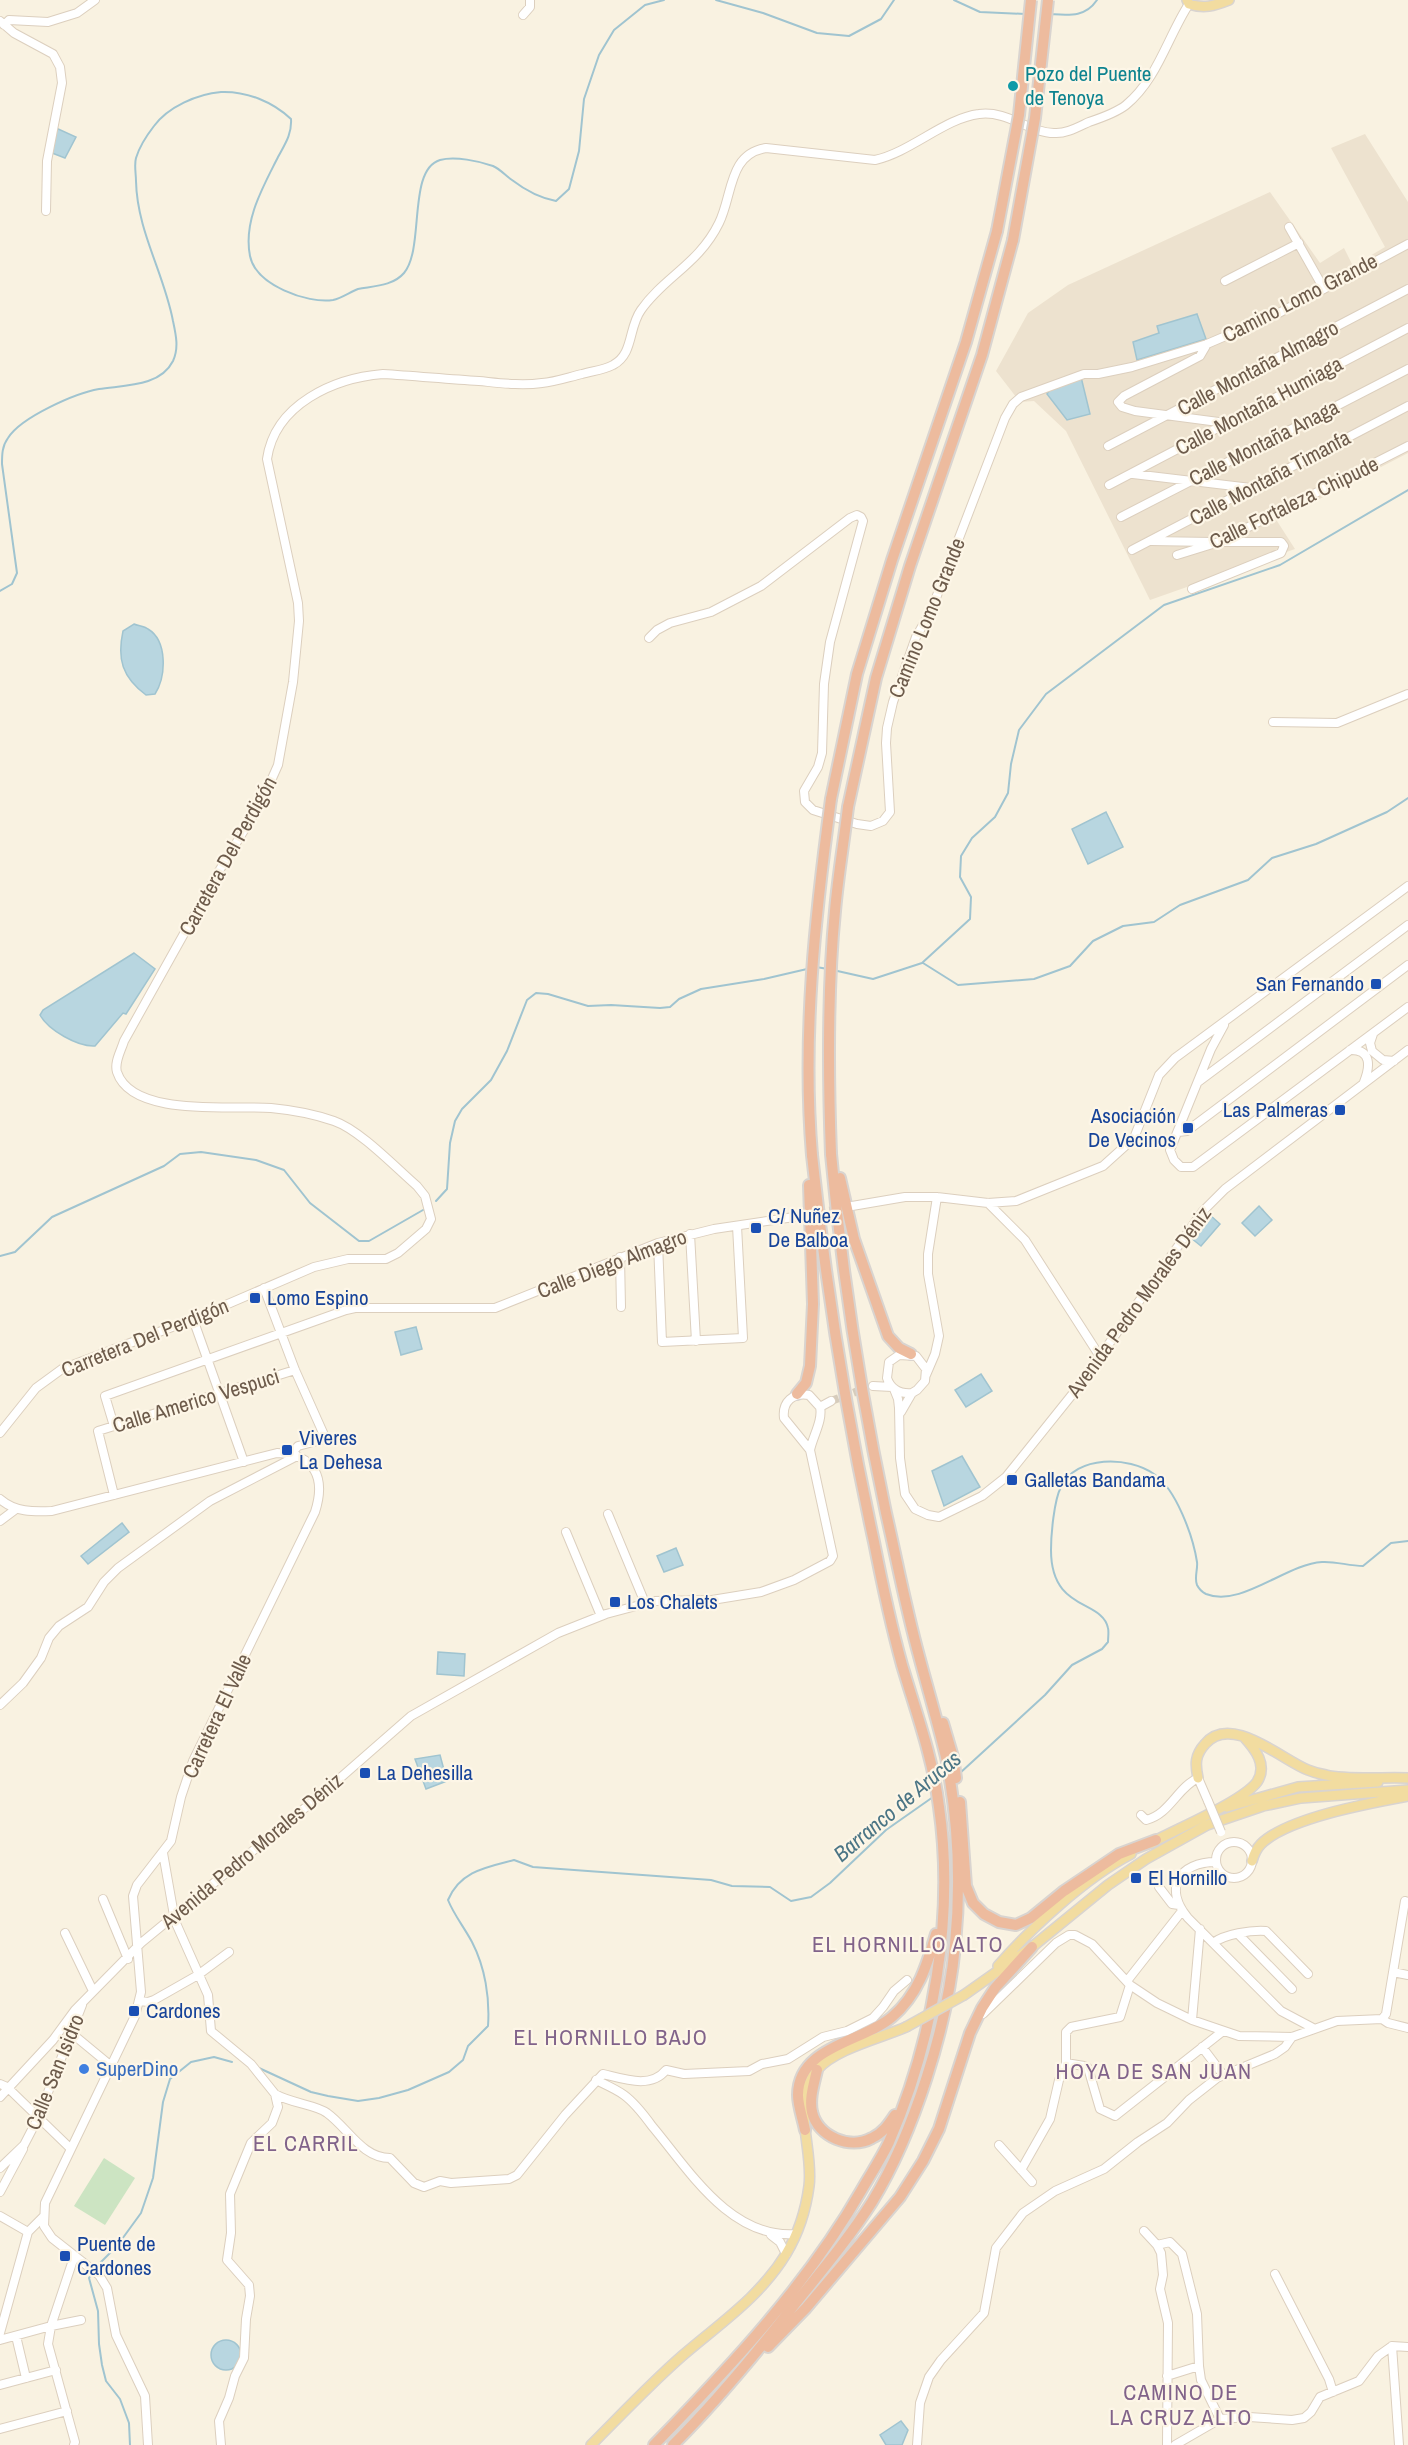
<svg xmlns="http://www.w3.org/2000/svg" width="1408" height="2445" viewBox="0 0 1408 2445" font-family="'Archivo Narrow',sans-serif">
	<rect width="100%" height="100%" fill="#f9f2e1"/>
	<path fill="#ede2cf" d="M1365,134L1408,202V453L1277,521L1295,549L1150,600L1066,431L1034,401L1020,402L996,371L1028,313L1068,285L1270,192L1320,263L1344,248L1353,266L1385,247L1331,148Z"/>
	<path fill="#cce4c2" d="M104,2158L135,2178L105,2225L74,2206Z"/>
	<path fill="#b8d6e0" stroke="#a0c4d0" stroke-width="1.5" d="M56,128L76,137L65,158L52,153Z
		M1197,314L1206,339L1137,360L1133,342L1159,333L1157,326Z
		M1081,377L1090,414L1067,420L1047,394L1050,389Z
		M134,624C138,626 144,626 148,629C168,641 166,677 155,694L146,695C122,677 117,659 123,631Z
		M1106,812L1123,847L1088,864L1072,829Z
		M134,953L155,969L126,1014L123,1013L95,1046C78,1047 48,1030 40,1015L43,1010Z
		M1259,1206L1272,1220L1255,1236L1242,1223Z
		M1210,1215L1220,1224L1201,1246L1191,1238Z
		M416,1327L422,1349L401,1355L395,1332Z
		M981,1374L992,1391L966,1407L955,1390Z
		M962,1456L980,1487L944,1506L932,1471Z
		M122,1523L129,1532L88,1564L81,1556Z
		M676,1548L683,1565L664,1572L657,1556Z
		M438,1652L465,1654L464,1676L437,1674Z
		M440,1755L447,1781L426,1789L415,1759Z
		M211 2355a15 15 0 1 1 30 0a15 15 0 1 1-30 0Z
		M901,2421L908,2430L902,2445H886L880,2435Z"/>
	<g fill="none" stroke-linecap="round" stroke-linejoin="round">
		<path stroke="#a0c4d0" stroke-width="2" d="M716,0L763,13L817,33L849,36L881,19L894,0
			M954,0L980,12L1025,14
			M1049,14C1068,15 1085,18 1097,0
			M0,591L12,584L17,573L2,464C2,455 2,446 8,438C21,417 76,393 99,389C124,385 160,387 173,361C179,348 176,335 173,321C164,273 137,231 136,181C136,174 134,165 136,158C139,148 147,135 154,126C168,107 197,94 221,92C247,91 273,102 291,119C292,134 285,144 278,157C263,187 243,221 250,256C256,285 307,304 333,300C342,298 350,292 358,289C374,286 393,286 404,273C425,248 407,170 440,160C455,156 479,161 493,166C500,169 506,176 512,180C525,190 540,198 556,201L569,189L579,151L584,99L599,55L614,30L645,5L664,0
			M923,963L958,985L1034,979L1070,966L1093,941L1123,926L1154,922L1180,905L1248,880L1272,858L1316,844L1387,812L1408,798
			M816,967L828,969
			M833,970L873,979L922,963L970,919L971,897L960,877L961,856L972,838L995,817L1008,793L1011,764L1019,730L1046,694L1164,605L1280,565L1408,490
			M436,1201L447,1189L450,1143L455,1121L462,1109L491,1080L507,1051L527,1000L536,993L548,994L588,1006L611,1005L660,1008L670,1007L679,999L701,989L764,979L807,969
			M0,1256L15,1252L52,1217L164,1166L180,1154L201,1152L256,1160L284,1170L310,1203L359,1241H369L423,1210
			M960,1773L1045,1695L1072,1665L1102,1649L1108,1642C1108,1638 1109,1632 1108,1628C1102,1599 1051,1612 1051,1550C1051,1535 1054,1500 1061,1487C1076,1455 1129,1456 1154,1474C1176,1489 1193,1536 1197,1562C1198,1569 1194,1578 1197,1585C1199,1589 1202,1592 1206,1594C1241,1608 1286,1564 1322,1562C1335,1561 1349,1566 1363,1566L1391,1543L1408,1541
			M259,2068L311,2092L328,2096L358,2101L379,2098L408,2090L449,2072L463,2060L468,2046L488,2026C490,1998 485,1967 472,1942C464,1927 454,1915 448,1900C460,1871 487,1867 514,1860L533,1867L711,1880L732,1886L770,1887L791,1901L811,1897L830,1883L886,1830L933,1797
			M95,2268L117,2246L141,2213L153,2178L163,2102L170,2079L191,2062L214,2057L232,2062
			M92,2273L89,2278L98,2311L99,2344L102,2365L106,2381L120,2399L129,2423L130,2445"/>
		<path stroke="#d6ccbc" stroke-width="8" stroke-dasharray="8 4" stroke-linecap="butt" d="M794,1217L839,1209
			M831,1401L866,1388"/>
		<defs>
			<path id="minor" d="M523,15L530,7V0
				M0,21L14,33L53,54L60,67L62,83L47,161L46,211
				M4,25L9,20L48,22L77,13L95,0
				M1289,227L1324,289
				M1225,281L1299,243
				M1207,344L1200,356L1124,396L1118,402L1122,407L1135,411L1226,423
				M1108,446L1408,289
				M1133,474L1251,488
				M1109,485L1408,328
				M1121,517L1408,369
				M1151,541L1211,542
				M1132,550L1408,406
				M1177,555L1219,542L1408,446
				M1192,589L1281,553L1284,546L1281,542H1223
				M649,638L657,630L670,623L711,612L761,586L850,518L857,515L861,517L863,521L830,642L824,684L822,753L818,767L804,791L805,802L813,810L857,824L871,826L883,821L890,812L886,743L887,728L893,702L916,637L931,611L1005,418L1013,404L1021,397L1084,374H1098L1132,367L1207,344L1277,314L1408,244
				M1273,722L1337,723L1408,694
				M1224,1025L1211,1049L1170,1150L1174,1160L1181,1167H1193L1408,1007
				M1373,1034L1370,1043L1372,1051L1383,1060L1394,1061
				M1350,1050C1372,1049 1370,1067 1364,1082
				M1198,1082L1408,925
				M1178,1132L1187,1131L1408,965
				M988,1203L1025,1240L1099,1355
				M852,1206L905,1197H937L988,1203L1016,1201L1103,1166L1134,1138L1159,1075L1175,1058L1408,886
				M690,1234L696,1341
				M658,1243L662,1342L743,1338L737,1226
				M620,1257L621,1307
				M264,1288L295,1370L324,1435L321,1440L298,1446L292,1453
				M193,1319L244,1462
				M926,1375L935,1354L939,1336L928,1274V1254L937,1197
				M873,1386L892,1387
				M894,1389L898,1399L899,1408L900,1458L905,1494L915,1509L928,1515L939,1517L982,1496L1006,1477L1079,1386L1203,1211L1225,1189L1408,1050
				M820,1407L831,1401
				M901,1412L912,1393L917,1390L925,1381L926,1369L916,1356L899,1355L889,1362L887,1378C891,1390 900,1394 912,1393
				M114,1426L105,1396L346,1310L355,1308H495L658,1243L714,1229L794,1217
				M0,1433L36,1388L62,1369L193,1319L314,1267L348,1259H386L398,1253L426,1229L431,1219L425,1196L417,1186C395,1167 360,1130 334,1121C314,1114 292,1110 271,1108C234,1105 132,1118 117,1072C114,1062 121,1051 124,1041L219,871L262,801L278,765L293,682L299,621L298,603L267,459C275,404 334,378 383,374C415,376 447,379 479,381C500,383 521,386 542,383C555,382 569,377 582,374C592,371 604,370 613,365C634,354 628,328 641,310C664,277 699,264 719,223C733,195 728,154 766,148L875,160C911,152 945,118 979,114C1007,110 1030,133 1054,133C1066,134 1078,127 1089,122C1101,118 1116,113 1126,105C1157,80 1168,36 1189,4
				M114,1495L98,1431L295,1370
				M0,1499C15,1512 33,1512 52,1511L277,1453C315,1454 326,1478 315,1512L193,1761L181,1797L171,1841L137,1885L133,1896L141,1992L135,2016L45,2203L44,2226L52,2238L99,2275L107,2288L116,2335L145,2396L148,2445
				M608,1514L645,1603
				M0,1521L16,1509
				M566,1532L601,1616
				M0,1705L23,1683L41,1658L49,1638L59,1626L88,1607L104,1582L118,1568L210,1501L297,1456
				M1141,1815L1146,1820C1170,1814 1177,1788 1198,1778L1208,1801
				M1216 1860a18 18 0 1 1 36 0a18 18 0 1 1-36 0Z
				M163,1853L175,1921L208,1995L211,2031L251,2064L275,2094L278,2107L272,2123L251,2143L230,2194L231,2233L227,2260L249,2285L250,2296L246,2319L244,2358L235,2376L229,2398L219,2421L221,2445
				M1216,1862C1179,1862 1163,1888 1188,1918L1281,2011L1313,2028
				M1159,1887L1172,1904L1179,1905
				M103,1899L128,1959
				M65,1933L93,1991
				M1239,1935L1292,1989
				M1213,1943C1225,1934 1251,1930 1266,1931L1308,1974
				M1393,1972L1408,1975
				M1127,1981L1182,1911
				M140,2001L148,2002L154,2000L198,1975L229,1952
				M983,2014L1056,1943L1069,1935H1075L1092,1944L1130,1985L1157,2003L1192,2020L1239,2036L1292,2037L1337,2021L1382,2019
				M1382,2019L1386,2014L1405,1901L1408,1902
				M1382,2019L1388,2023L1408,2028
				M1192,2020L1200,1929
				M70,2032L110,2065
				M1202,2047L1224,2076
				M1066,2063L1084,2066L1088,2068L1100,2109L1115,2116L1223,2031
				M596,2080C606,2085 616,2089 624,2095C635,2103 644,2115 652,2126C689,2170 730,2239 796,2234
				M0,2084L7,2087L70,2148
				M275,2094C290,2103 317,2105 327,2113C348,2128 362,2158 390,2158L414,2183L424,2187L440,2181L451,2183L509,2179L517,2175L565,2115L603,2074C624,2079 651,2089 666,2070L684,2074L749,2071L762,2064L788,2059L823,2037L847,2031L873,2018L883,2007L894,1991L907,1980
				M0,2097L53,2040L75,2010L141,1943L323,1793L411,1716L558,1633L606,1614L655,1601L712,1600L761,1592L794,1580L830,1561L833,1556L810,1450L784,1418C782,1402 793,1392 809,1395L820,1407C823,1420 813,1436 810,1450
				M999,2145L1032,2182
				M0,2168L24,2145L38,2118L82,2005
				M1021,2170L1050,2119L1059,2080L1066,2063V2032L1071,2027L1120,2017L1130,1985
				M0,2192L23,2149
				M0,2216L28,2232
				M1144,2231L1157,2245L1161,2253L1163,2275L1160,2289L1168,2323L1167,2445
				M771,2235L780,2242L786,2254
				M1157,2245L1170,2242L1182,2254L1197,2314L1199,2366L1201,2380L1220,2419
				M1275,2274L1329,2379L1333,2392
				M0,2333L28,2232L43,2217
				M16,2336L26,2378
				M0,2340L51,2326L74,2257
				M1392,2346L1399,2445
				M1167,2376L1199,2366
				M0,2385L56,2370
				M0,2429L67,2411
				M74,2445L75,2442L48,2344L51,2326L81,2320
				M917,2445L920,2403L929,2377L941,2360L984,2313L996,2248L1023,2213L1055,2191L1104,2169L1138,2142L1167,2123L1189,2100L1217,2078L1275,2054L1285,2047L1292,2037
				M1175,2445L1220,2419L1249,2417L1292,2420L1304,2418L1311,2412L1320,2397L1359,2381L1378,2356L1392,2346L1408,2347"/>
			<path id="major" d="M1187,0L1189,4C1204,9 1214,6 1229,0
				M1198,1778C1195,1764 1195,1755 1205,1744C1231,1713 1282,1760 1308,1770C1313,1772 1320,1774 1326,1775C1346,1780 1385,1777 1408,1778
				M1227,1807L1298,1787L1378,1782
				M1151,1843C1176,1829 1242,1802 1257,1782C1268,1765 1255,1749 1244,1737
				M1252,1861C1254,1854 1256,1849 1261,1844C1287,1818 1370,1803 1408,1796
				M998,1966C1032,1927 1085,1878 1131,1854
				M964,1995L1032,1947L1108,1885L1146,1859L1207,1825L1263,1806L1301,1798L1408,1790
				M591,2445C621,2415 650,2384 682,2356C719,2324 760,2297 786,2254C798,2234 806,2209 809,2186C814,2149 790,2103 817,2070C834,2049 881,2038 906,2027"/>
			<path id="highway" d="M831,799L857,674L892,560L966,342L997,231
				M848,807L876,678L910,566L982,355L1013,240
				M840,1178L854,1239L888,1336L899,1348L911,1354
				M797,1394L806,1383L810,1366L813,1304L809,1185
				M943,1723L953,1757L956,1778
				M960,1802L966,1886L973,1903L984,1914L999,1922L1016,1925L1031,1918L1064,1891L1119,1854L1156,1840
				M817,2070C814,2084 809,2098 812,2112C818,2137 850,2150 872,2138C883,2133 889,2124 895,2115
				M805,2130C803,2119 798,2106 798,2095C798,2046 863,2042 892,2017C918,1995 927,1965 936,1934
				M768,2347L806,2308L900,2197L923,2161L939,2129L970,2033L982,2008L995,1988L1032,1947
				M654,2445C730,2367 807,2285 861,2191C870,2175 881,2159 889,2142C933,2041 955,1917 939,1807C933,1758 916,1712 902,1665C891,1625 882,1583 874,1542C846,1414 826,1286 812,1155
				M673,2445C713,2405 748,2363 783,2319C813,2281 846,2243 872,2202C914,2133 948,2025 955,1945C961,1883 958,1818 946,1757C938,1723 928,1690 919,1656C906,1609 897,1561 886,1513C861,1395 842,1275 831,1154"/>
		</defs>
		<use href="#minor" stroke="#dccfbe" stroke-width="10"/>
		<use href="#major" stroke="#d9d4d0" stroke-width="12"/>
		<use href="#highway" stroke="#d9d4d0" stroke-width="14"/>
		<use href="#minor" stroke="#fff" stroke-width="8"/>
		<use href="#major" stroke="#f2dca0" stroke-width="9"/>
		<use href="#highway" stroke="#edbb9e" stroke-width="10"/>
		<defs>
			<path id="minor-bridge" d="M1208,1801L1221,1832"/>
			<path id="major-bridge" d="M906,2027L964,1995"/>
			<path id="highway-bridge" d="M997,231L1019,115L1031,0
				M1013,240L1035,118L1048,0
				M831,1154C828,1074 827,992 835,911C838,876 844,841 848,807
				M812,1155C802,1036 815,917 831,799"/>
		</defs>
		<use href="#minor-bridge" stroke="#dccfbe" stroke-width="10" stroke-linecap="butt"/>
		<use href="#major-bridge" stroke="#d9d4d0" stroke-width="12" stroke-linecap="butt"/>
		<use href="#highway-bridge" stroke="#d9d4d0" stroke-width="14" stroke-linecap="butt"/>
		<use href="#minor-bridge" stroke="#fff" stroke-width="8"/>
		<use href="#major-bridge" stroke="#f2dca0" stroke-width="9"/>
		<use href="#highway-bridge" stroke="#edbb9e" stroke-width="10"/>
	</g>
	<circle fill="#0f9aa8" stroke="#fdf6e7" stroke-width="2" cx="1013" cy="86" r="6"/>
	<g fill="#1a4fb4" stroke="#fdf6e7" stroke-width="2">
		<rect x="1370" y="978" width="12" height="12" rx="3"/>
		<rect x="1334" y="1104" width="12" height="12" rx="3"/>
		<rect x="1182" y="1122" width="12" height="12" rx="3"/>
		<rect x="750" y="1222" width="12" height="12" rx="3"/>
		<rect x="249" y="1292" width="12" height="12" rx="3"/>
		<rect x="281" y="1444" width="12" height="12" rx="3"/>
		<rect x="1006" y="1474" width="12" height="12" rx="3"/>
		<rect x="609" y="1596" width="12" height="12" rx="3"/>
		<rect x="359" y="1767" width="12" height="12" rx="3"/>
		<rect x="1130" y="1872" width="12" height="12" rx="3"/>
		<rect x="128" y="2005" width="12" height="12" rx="3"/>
		<rect x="59" y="2250" width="12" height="12" rx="3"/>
	</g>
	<circle fill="#3f7fe0" stroke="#fdf6e7" stroke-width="2" cx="84" cy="2069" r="6"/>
	<g text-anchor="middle" stroke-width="4.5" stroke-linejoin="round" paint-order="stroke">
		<g font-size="21" fill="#0d838f" stroke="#fdf6e7" text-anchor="start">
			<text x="1025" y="81">Pozo del Puente<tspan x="1025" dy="24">de Tenoya</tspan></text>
		</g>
		<g font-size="21" fill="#6d5b4b" stroke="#fdf6e7">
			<text transform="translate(1300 298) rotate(-27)" y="7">Camino Lomo Grande</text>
			<text transform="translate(1258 368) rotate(-28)" y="7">Calle Montaña Almagro</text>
			<text transform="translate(1259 406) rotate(-28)" y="7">Calle Montaña Humiaga</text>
			<text transform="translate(1264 443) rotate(-27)" y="7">Calle Montaña Anaga</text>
			<text transform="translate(1270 478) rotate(-28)" y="7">Calle Montaña Timanfa</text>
			<text transform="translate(1294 503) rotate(-26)" y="7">Calle Fortaleza Chipude</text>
			<text transform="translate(927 618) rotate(-68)" y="7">Camino Lomo Grande</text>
			<text transform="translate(228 856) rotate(-61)" y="7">Carretera Del Perdigón</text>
			<text transform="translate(612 1264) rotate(-21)" y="7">Calle Diego Almagro</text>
			<text transform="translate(1139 1302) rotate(-54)" y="7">Avenida Pedro Morales Déniz</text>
			<text transform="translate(145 1338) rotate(-22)" y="7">Carretera Del Perdigón</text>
			<text transform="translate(196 1401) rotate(-17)" y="7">Calle Americo Vespuci</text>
			<text transform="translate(217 1716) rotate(-65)" y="7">Carretera El Valle</text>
			<text transform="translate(252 1851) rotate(-40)" y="7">Avenida Pedro Morales Déniz</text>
			<text transform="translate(55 2072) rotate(-68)" y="7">Calle San Isidro</text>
		</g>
		<g font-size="21" fill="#164399" stroke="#fdf6e7" text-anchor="start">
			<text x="1364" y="991" text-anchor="end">San Fernando</text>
			<text x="1328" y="1117" text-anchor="end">Las Palmeras</text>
			<text x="1176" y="1123" text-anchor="end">Asociación<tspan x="1176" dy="24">De Vecinos</tspan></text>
			<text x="768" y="1223">C/ Nuñez<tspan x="768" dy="24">De Balboa</tspan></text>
			<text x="267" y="1305">Lomo Espino</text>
			<text x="299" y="1445">Viveres<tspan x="299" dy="24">La Dehesa</tspan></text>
			<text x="1024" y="1487">Galletas Bandama</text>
			<text x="627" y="1609">Los Chalets</text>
			<text x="377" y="1780">La Dehesilla</text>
			<text x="1148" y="1885">El Hornillo</text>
			<text x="146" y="2018">Cardones</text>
			<text x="77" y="2251">Puente de<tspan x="77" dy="24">Cardones</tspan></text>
		</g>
		<g font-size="21" fill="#366cbe" stroke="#fdf6e7" text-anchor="start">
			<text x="96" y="2076">SuperDino</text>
		</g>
		<g font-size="22" font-style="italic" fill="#4b7585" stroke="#fdf6e7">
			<text transform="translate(897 1806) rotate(-40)" y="8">Barranco de Arucas</text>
		</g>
		<g font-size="22" letter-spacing="1.5" fill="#81638a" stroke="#fdf6e7">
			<text x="908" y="1952">EL HORNILLO ALTO</text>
			<text x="611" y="2045">EL HORNILLO BAJO</text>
			<text x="1154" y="2079">HOYA DE SAN JUAN</text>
			<text x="306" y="2151">EL CARRIL</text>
			<text x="1181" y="2400">CAMINO DE<tspan x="1181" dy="25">LA CRUZ ALTO</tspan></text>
		</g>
	</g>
</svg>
